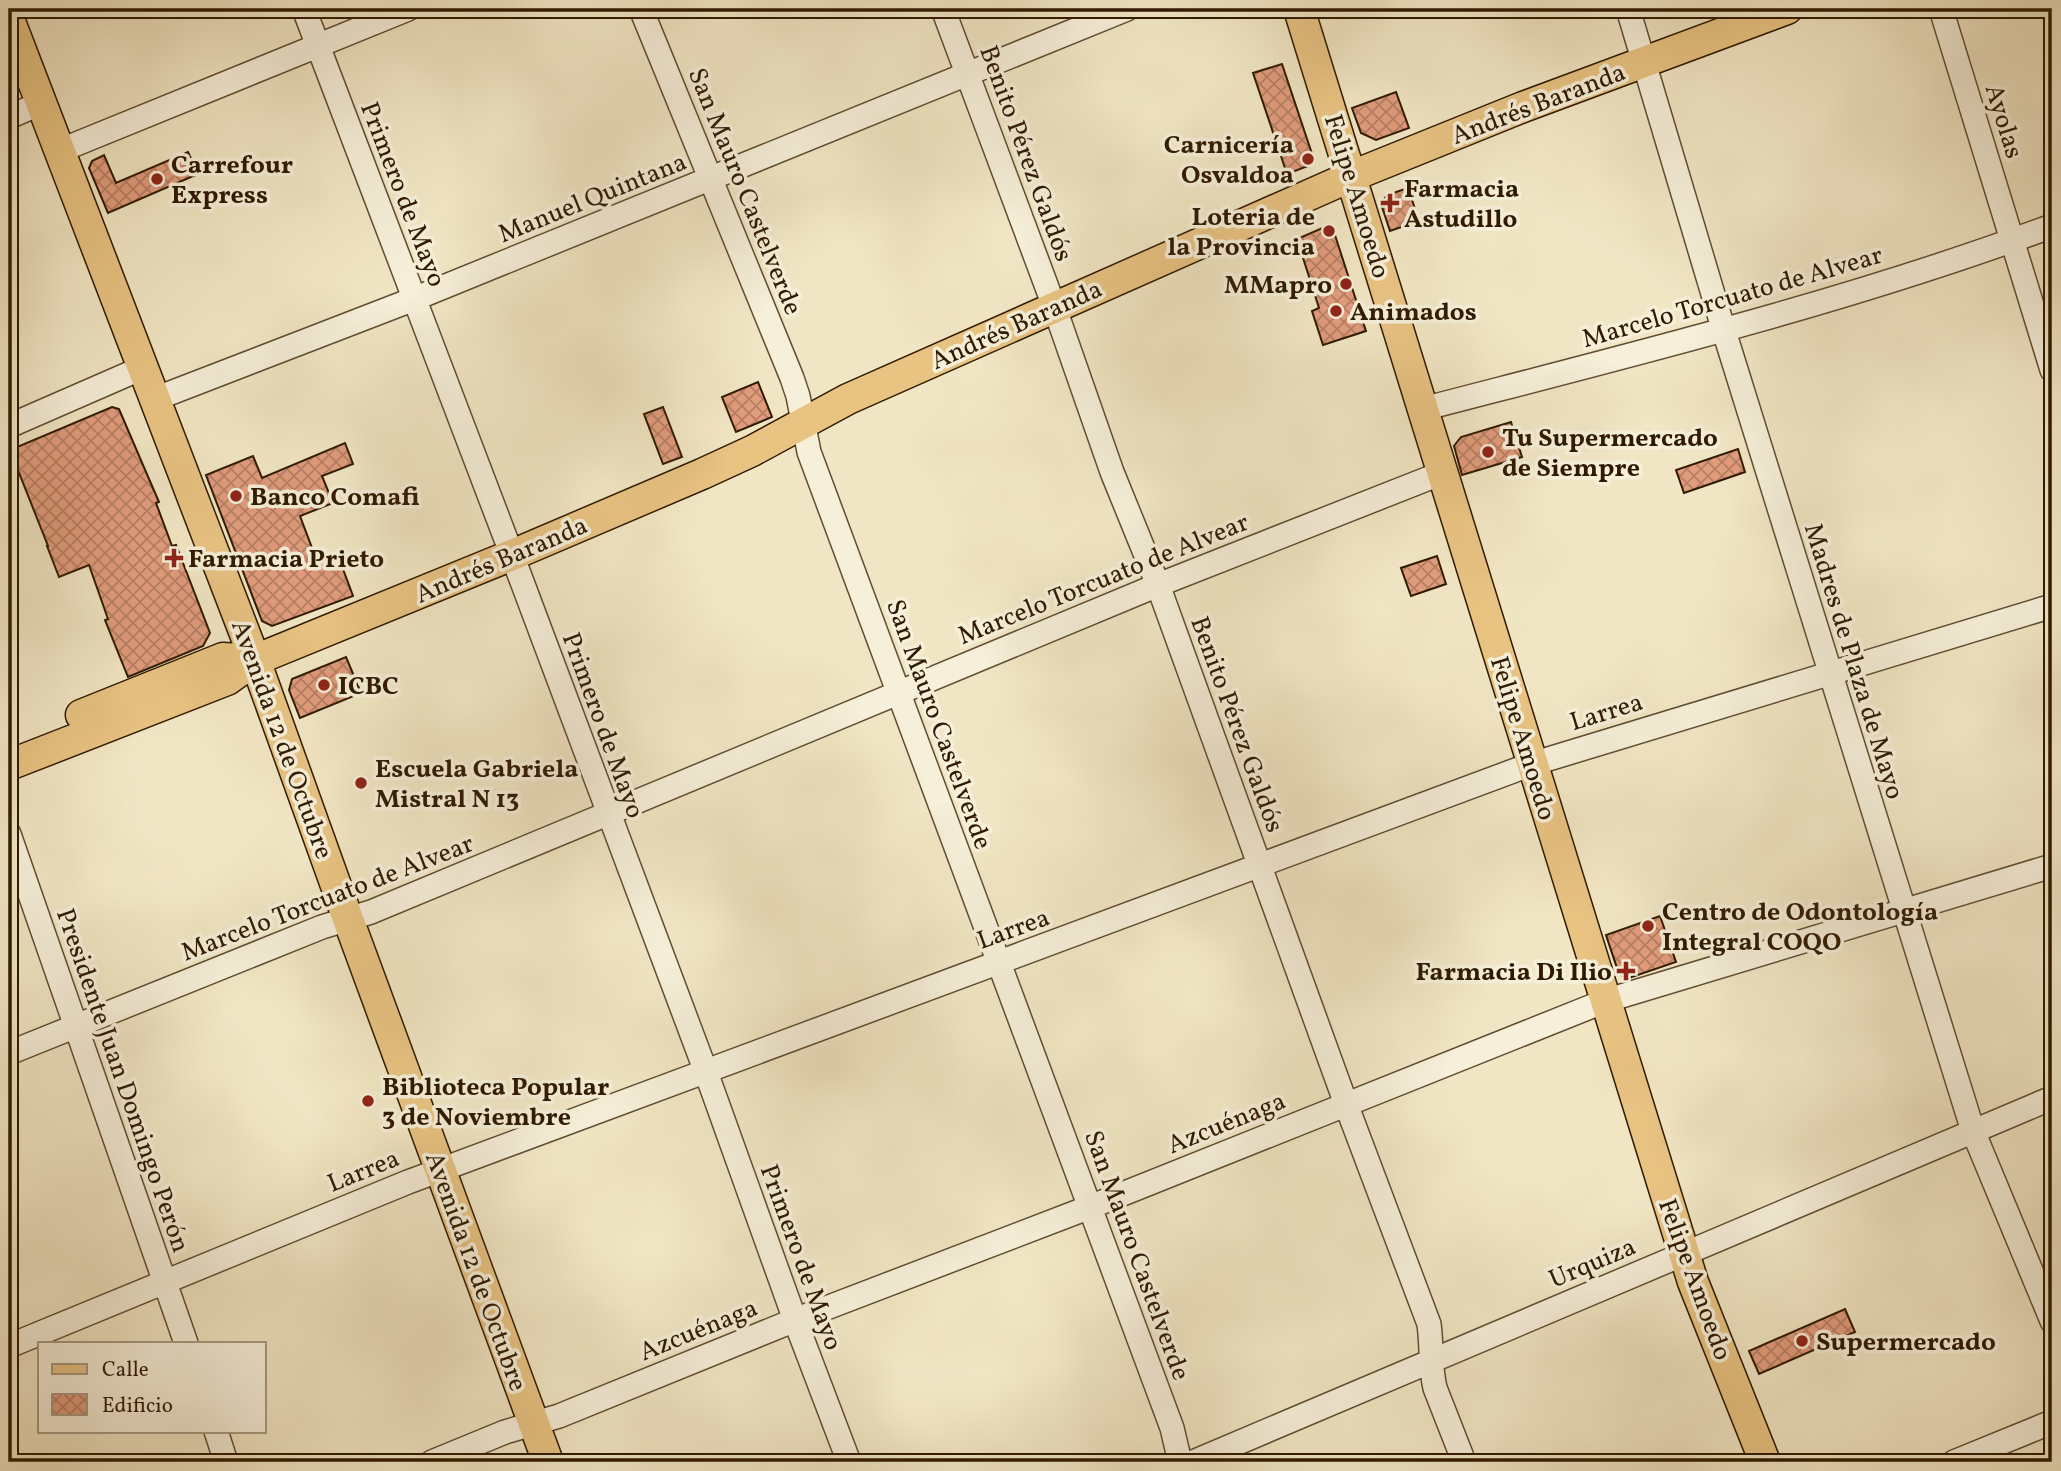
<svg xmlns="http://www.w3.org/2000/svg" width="2061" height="1471" viewBox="0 0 2061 1471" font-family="Vollkorn,serif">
	<defs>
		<pattern id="building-cross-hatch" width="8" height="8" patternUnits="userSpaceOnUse" patternTransform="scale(1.75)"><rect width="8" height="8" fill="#e19c7c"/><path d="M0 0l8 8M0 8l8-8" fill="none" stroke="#b77e63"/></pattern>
	</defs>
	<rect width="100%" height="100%" fill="#f1e6c4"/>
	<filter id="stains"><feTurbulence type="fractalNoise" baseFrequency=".00286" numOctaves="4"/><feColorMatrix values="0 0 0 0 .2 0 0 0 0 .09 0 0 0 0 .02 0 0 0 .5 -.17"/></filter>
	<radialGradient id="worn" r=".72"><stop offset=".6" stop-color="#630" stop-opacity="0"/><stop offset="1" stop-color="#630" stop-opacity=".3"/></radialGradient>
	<path fill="url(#building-cross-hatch)" stroke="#2f1a01" stroke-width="2" d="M1282,64L1313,157L1308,166L1287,174L1253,73Z
		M1396,92L1409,128L1376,140L1361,133L1352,108Z
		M188,152L198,174L108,213L89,168L92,161L104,155L116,183Z
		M1408,188L1419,221L1390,231L1381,204L1387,195Z
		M1327,226L1333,229L1366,331L1323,345L1312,311L1319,308L1297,239Z
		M758,382L772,417L736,432L722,397Z
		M112,407L119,409L149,479L159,502L156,503L172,546L176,545L210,633L203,646L128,677L105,620L108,619L89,565L59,577L47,546H48L10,450Z
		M663,407L682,457L663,464L644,414Z
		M1511,422L1522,457L1462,475L1454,446L1461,437Z
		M345,443L353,464L322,476L333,503L300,516L317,561L337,553L353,596L272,626L262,621L206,475L253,456L262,478Z
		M1738,449L1745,472L1684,493L1676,470Z
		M1437,556L1446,584L1411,596L1401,568Z
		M346,657L361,693L300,718L289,690L292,679Z
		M1660,916L1676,962L1629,978L1628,974L1622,976L1620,970L1618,971L1606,935Z
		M1845,1309L1855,1332L1759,1374L1749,1351Z"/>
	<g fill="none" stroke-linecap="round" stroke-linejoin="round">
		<defs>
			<path id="minor" d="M304,9L512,555L706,1072L795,1320L849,1462
				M641,9L792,378L798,396L809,452L1172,1428L1180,1462
				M943,9L1054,306L1112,472L1158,585L1346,1104L1429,1324C1432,1346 1430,1367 1435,1388L1464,1462
				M1628,9L1724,331L1973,1131L2052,1321
				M1941,9L2052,370
				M9,117L41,103
				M59,151L408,9
				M155,399L414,299L1127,9
				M1423,409C1634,354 1847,302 2052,226
				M9,426L142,368
				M9,834L186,1343
				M9,1053L322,927L371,912L1158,585L1442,473
				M9,1346L408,1182L1532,764L2052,606
				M216,1431L226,1462
				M432,1462L505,1432L559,1416L795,1320L1090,1207L1605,1001L2052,866
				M1193,1462L2052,1098
				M1954,1462L2052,1422"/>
			<path id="major" d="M1299,9L1684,1253L1693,1282L1765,1462
				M9,19L255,660L348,919L548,1462
				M81,715L223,658L255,660
				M9,765L227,680L255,660L512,555L702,474L752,451L848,399L1352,176L1523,107L1787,9"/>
		</defs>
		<use href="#minor" stroke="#604d32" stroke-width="26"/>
		<use href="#major" stroke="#2f1a01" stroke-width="33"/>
		<use href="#minor" stroke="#f6efd9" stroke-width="23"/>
		<use href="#major" stroke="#e8c382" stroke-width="30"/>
	</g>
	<g fill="#8f2418" stroke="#f6efd9" stroke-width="2.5">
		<circle cx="1308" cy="159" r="7"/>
		<circle cx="157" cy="179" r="7"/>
		<path d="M1386.5 192.5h7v7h7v7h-7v7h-7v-7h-7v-7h7z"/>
		<circle cx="1329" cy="231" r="7"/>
		<circle cx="1346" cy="284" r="7"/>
		<circle cx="1336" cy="311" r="7"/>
		<circle cx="1488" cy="452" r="7"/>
		<circle cx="236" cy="496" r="7"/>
		<path d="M170.5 547.5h7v7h7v7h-7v7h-7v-7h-7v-7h7z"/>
		<circle cx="324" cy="685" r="7"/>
		<circle cx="361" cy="783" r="7"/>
		<circle cx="1648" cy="926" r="7"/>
		<path d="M1622.5 960.5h7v7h7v7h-7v7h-7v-7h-7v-7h7z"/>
		<circle cx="368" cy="1101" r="7"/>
		<circle cx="1802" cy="1341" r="7"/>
	</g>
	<g text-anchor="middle" stroke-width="7" stroke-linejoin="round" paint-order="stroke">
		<g font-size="26" fill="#2f1a01" stroke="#f6efd9">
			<text transform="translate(1538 103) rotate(-21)" y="9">Andrés Baranda</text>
			<text transform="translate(2005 121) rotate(73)" y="9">Ayolas</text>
			<text transform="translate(1027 153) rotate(70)" y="9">Benito Pérez Galdós</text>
			<text transform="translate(746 191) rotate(68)" y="9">San Mauro Castelverde</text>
			<text transform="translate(404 194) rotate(69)" y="9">Primero de Mayo</text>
			<text transform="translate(1358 196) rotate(73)" y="9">Felipe Amoedo</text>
			<text transform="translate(592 197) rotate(-22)" y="9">Manuel Quintana</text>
			<text transform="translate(1732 296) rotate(-16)" y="9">Marcelo Torcuato de Alvear</text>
			<text transform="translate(1016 324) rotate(-24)" y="9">Andrés Baranda</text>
			<text transform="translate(501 559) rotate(-23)" y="9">Andrés Baranda</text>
			<text transform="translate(1103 578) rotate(-22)" y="9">Marcelo Torcuato de Alvear</text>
			<text transform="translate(1855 661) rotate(73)" y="9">Madres de Plaza de Mayo</text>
			<text transform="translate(1606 711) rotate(-17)" y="9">Larrea</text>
			<text transform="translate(940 724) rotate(70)" y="9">San Mauro Castelverde</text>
			<text transform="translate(1238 724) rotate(70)" y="9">Benito Pérez Galdós</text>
			<text transform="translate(604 725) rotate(70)" y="9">Primero de Mayo</text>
			<text transform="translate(1524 738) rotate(73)" y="9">Felipe Amoedo</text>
			<text transform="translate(283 739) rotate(70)" y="9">Avenida 12 de Octubre</text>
			<text transform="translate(327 897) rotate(-21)" y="9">Marcelo Torcuato de Alvear</text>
			<text transform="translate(1013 928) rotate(-20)" y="9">Larrea</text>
			<text transform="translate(124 1080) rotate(71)" y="9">Presidente Juan Domingo Perón</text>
			<text transform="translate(1226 1122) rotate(-22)" y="9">Azcuénaga</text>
			<text transform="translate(363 1170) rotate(-22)" y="9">Larrea</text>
			<text transform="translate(1138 1255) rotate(70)" y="9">San Mauro Castelverde</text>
			<text transform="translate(802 1257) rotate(70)" y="9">Primero de Mayo</text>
			<text transform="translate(1592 1262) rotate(-23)" y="9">Urquiza</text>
			<text transform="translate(477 1271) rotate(70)" y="9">Avenida 12 de Octubre</text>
			<text transform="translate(1696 1279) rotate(70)" y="9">Felipe Amoedo</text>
			<text transform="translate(698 1329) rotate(-22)" y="9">Azcuénaga</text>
		</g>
		<g font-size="26" font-weight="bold" fill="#2f1a01" stroke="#f6efd9" text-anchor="start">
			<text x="1294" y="153" text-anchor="end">Carnicería<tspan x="1294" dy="30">Osvaldoa</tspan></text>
			<text x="171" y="173">Carrefour<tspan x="171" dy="30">Express</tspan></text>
			<text x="1404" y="197">Farmacia<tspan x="1404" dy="30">Astudillo</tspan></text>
			<text x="1315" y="225" text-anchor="end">Loteria de<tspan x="1315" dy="30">la Provincia</tspan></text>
			<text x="1332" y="293" text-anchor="end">MMapro</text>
			<text x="1350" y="320">Animados</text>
			<text x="1502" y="446">Tu Supermercado<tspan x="1502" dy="30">de Siempre</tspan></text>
			<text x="250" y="505">Banco Comafi</text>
			<text x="188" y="567">Farmacia Prieto</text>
			<text x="338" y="694">ICBC</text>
			<text x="375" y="777">Escuela Gabriela<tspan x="375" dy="30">Mistral N 13</tspan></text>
			<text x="1662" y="920">Centro de Odontología<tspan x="1662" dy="30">Integral COQO</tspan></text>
			<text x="1612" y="980" text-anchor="end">Farmacia Di Ilio</text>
			<text x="382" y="1095">Biblioteca Popular<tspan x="382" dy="30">3 de Noviembre</tspan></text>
			<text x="1816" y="1350">Supermercado</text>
		</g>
	</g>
	<rect width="2061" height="1471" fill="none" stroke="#f1e6c4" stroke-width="35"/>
	<rect x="10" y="10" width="2040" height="1450" fill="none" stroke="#2f1a01" stroke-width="3.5"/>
	<rect x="18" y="18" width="2026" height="1436" fill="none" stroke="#2f1a01" stroke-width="2"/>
	<rect x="38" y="1342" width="228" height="91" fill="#f6efd9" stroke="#a69a83" stroke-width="2"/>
	<rect x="52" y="1364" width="35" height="10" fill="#e8c382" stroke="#a69a83" stroke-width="2"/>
	<text x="102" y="1376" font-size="21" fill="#2f1a01">Calle</text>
	<rect x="52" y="1394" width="35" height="21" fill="url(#building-cross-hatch)" stroke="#a69a83" stroke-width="2"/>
	<text x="102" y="1412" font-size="21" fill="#2f1a01">Edificio</text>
	<rect width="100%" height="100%" filter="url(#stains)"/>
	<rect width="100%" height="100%" fill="url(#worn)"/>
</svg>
